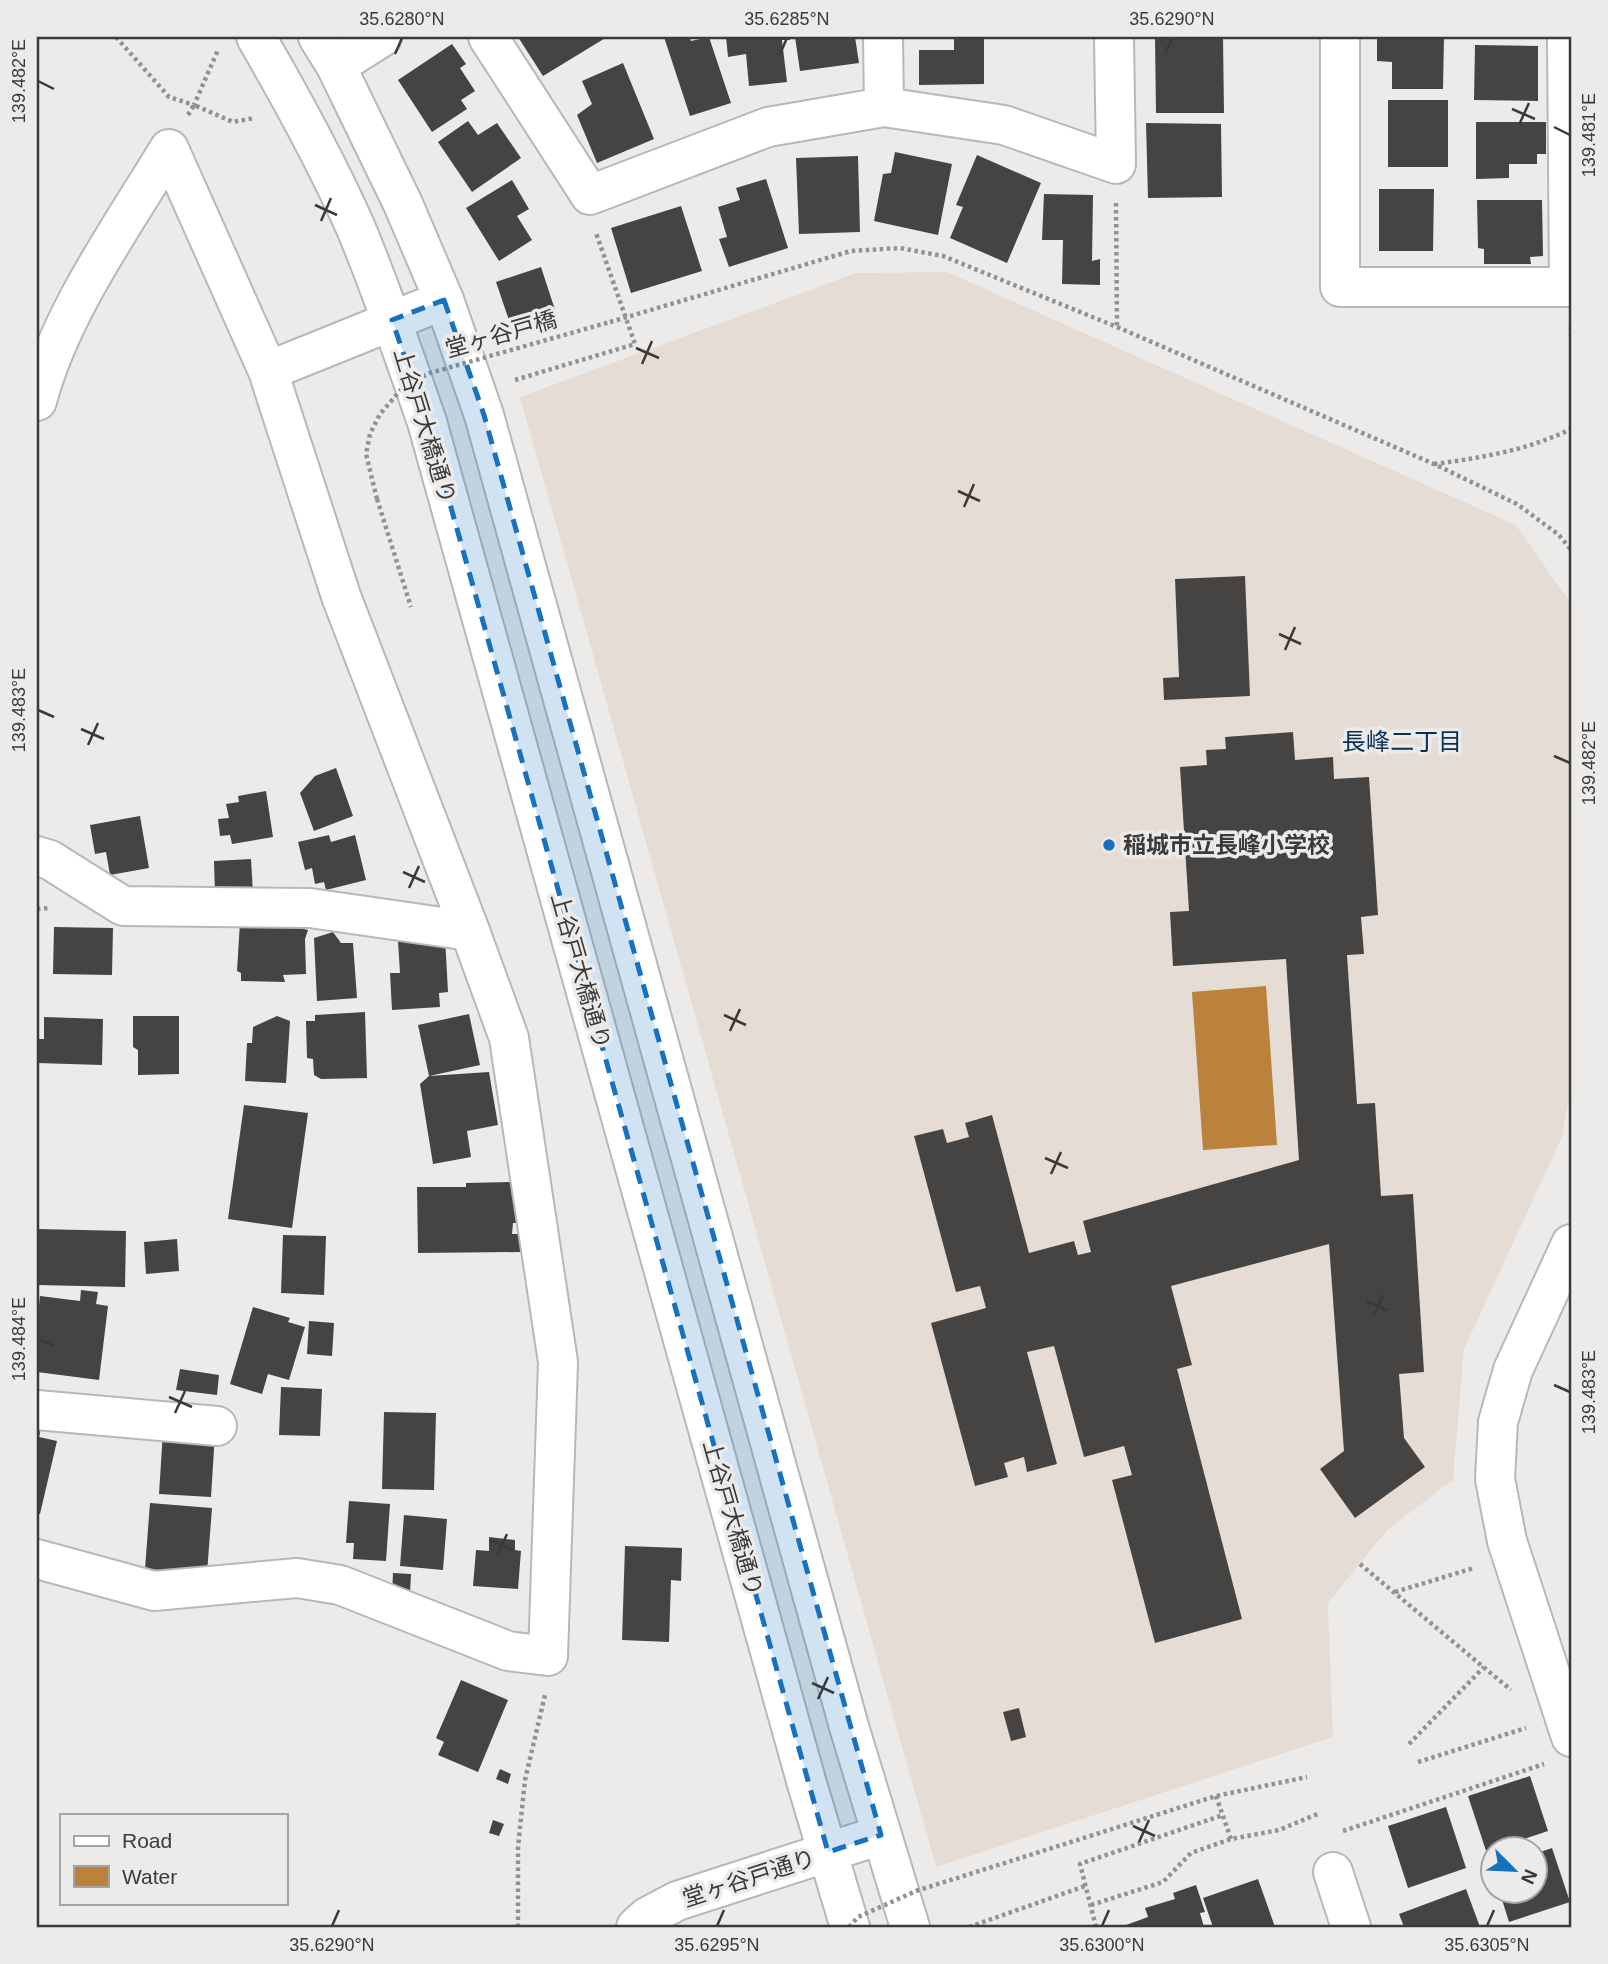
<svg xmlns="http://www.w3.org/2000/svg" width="1608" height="1964" viewBox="0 0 1608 1964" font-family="Helvetica,'Noto Sans JP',sans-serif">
	<rect width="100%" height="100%" fill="#edebe9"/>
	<path fill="#e5ddd5" d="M947,272L1516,525L1571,604V1086L1562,1137L1464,1349L1453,1480L1387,1530L1328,1603L1333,1737L936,1867L520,397L856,273Z"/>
	<path fill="#ba823a" d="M1266,986L1277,1145L1203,1150L1192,992Z"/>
	<path fill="#464442" d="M518,37H607L543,76Z
		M664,37H689L691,41L709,37L731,103L690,116Z
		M726,37H790V40H782L787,82L749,86L746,54L728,57Z
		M795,37H855L859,63L800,71Z
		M954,37H984V84L919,85V50H954Z
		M1155,37H1223L1224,113H1156Z
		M1377,37H1444L1443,89H1392V62L1377,61Z
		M452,44L466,64L460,68L475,91L461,100L467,109L432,132L398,80Z
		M1475,45L1538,46V101L1474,100Z
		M623,63L654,139L597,163L577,115L592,104L582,81Z
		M1388,100H1448V167H1388Z
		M468,121L478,135L497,123L521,158L472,192L438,142Z
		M1476,122H1546V154H1537V164H1509V178L1476,179Z
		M1146,123L1221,124L1222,197L1148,198Z
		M895,152L952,164L938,235L874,221L883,174L891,173Z
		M977,155L1041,183L1007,263L950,238L963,207L956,205Z
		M858,156L860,232L799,234L796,158Z
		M766,179L788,248L729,267L719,239L727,237L718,207L740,200L736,188Z
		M512,180L529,209L517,216L532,240L499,261L466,208Z
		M1379,189H1434L1433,251H1379Z
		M1044,194L1093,195L1092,261L1100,259V285L1062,284L1063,240H1042Z
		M1477,200H1542L1543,256L1530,257L1531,264H1484V249L1478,248Z
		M681,206L702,271L631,293L611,228Z
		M541,267L557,316L513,332L496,282Z
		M1245,576L1250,696L1164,700L1163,678L1179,677L1175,579Z
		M1293,732L1295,760L1333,757L1334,779L1369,777L1378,915L1361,917L1364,954L1347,955L1357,1104L1375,1103L1381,1196L1413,1194L1424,1372L1399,1374L1404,1438L1425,1467L1355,1518L1320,1469L1344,1451L1329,1244L1171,1286L1192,1365L1177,1369L1242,1619L1155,1643L1112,1480L1132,1475L1124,1446L1084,1457L1054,1346L1027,1352L1057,1464L1027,1472L1024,1457L1004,1463L1008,1477L975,1486L931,1323L986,1308L980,1286L956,1292L914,1136L943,1129L947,1143L969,1137L965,1123L992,1115L1029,1253L1074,1241L1078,1255L1091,1252L1083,1221L1299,1160L1286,959L1173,966L1170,912L1189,911L1180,767L1207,765L1206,750L1226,749L1225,737Z
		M336,768L353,816L314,831L300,793L315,776Z
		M266,791L273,837L232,844L230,835L220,836L218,819L229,818L226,804L239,802L238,796Z
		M140,816L149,868L110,875L106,852L95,854L90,825Z
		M329,835L331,842L355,835L366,880L326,890L324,882L315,884L312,868L305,870L298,842Z
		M251,859L253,893L215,895L214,861Z
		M240,922L288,925L308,930L305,939L306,974L283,975L285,982L241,981V973L237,971Z
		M54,927L113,928L112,975L53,974Z
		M333,932L341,943H353L357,998L317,1001L314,938Z
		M445,937L448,992L439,993L440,1007L392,1010L390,973H400L398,941Z
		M365,1012L367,1078L321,1079L314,1075L313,1059L307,1058L306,1021H315V1015Z
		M469,1014L480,1065L429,1076L418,1025Z
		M133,1016H179V1074L138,1075V1050L133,1047Z
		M277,1016L290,1021L286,1083L245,1081L247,1043H252L253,1027Z
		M44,1017L103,1019L102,1065L37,1063V1039H44Z
		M489,1072L498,1125L467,1131L471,1157L433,1164L420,1084L429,1076Z
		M244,1105L308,1113L292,1228L228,1219Z
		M511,1182L512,1197H519V1223H513L512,1234H521V1252L418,1253L417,1187H466V1183Z
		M37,1229L126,1231L125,1287L37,1285Z
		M283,1235L326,1236L324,1295L281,1293Z
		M177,1239L179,1271L146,1274L144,1242Z
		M81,1290L98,1292L96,1304L108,1306L99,1380L37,1372V1326L40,1296L80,1301Z
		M253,1307L290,1318L288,1322L305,1327L289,1380L268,1374L262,1394L230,1384Z
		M309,1321L334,1323L332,1356L307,1354Z
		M180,1369L219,1375L217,1395L176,1390Z
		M281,1387L322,1389L320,1436L279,1435Z
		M384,1412L436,1413L434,1490L382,1489Z
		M37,1422L42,1423L39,1437L57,1441L40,1514L37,1513Z
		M163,1431L215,1433L211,1497L159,1494Z
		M349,1501L390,1504L386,1561L353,1559L354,1543H346Z
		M150,1503L212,1508L207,1573L145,1569Z
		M404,1515L447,1519L443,1570L400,1566Z
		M489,1537L515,1540V1550L521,1551L518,1589L473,1586L476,1550L489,1551Z
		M625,1546L682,1548L681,1581L671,1580L669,1642L622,1640Z
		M393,1573L411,1574L410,1593H392Z
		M461,1680L508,1700L478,1772L438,1755L444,1742L436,1738Z
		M1019,1708L1026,1737L1011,1741L1003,1712Z
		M500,1769L511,1774L508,1784L496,1779Z
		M1530,1776L1548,1831L1524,1839L1527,1848H1492V1859L1489,1860L1468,1796Z
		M1446,1807L1466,1868L1408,1888L1388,1826Z
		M493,1820L504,1824L499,1836L489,1833Z
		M1552,1848L1570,1902L1509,1922L1499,1890H1534V1854Z
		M1258,1879L1275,1927H1213L1203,1898Z
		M1196,1885L1205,1912L1200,1913L1204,1927H1127L1126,1925L1148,1917L1145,1908L1175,1899L1173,1893Z
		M1466,1889L1480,1927H1404L1399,1914Z"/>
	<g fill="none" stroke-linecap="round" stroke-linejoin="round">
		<defs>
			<path id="minor" d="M488,37L590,195L768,127L884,107
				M883,37L884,107L1004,125L1116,164L1114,37
				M1340,37V287H1569L1567,37
				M336,66L382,37
				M37,401C60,313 122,227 169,149L268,371
				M37,856L50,860L123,906L310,908L470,931
				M37,1410L217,1426
				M37,1559L154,1591L297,1578L340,1585L508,1651L548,1656L558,1362L509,1038L470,931L341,596L268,371L444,300
				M1333,1872L1351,1927"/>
			<path id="tertiary" d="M256,37C292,99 326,161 355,226C382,290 404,356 427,422L807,1784L850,1927
				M318,37L336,66L403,204L444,300L484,415L850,1730L910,1927
				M1571,1244L1513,1370L1498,1422L1495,1479L1507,1541L1571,1737
				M636,1927L647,1917L677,1901L881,1835"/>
		</defs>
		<use href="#minor" stroke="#bab8b5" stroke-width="42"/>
		<use href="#tertiary" stroke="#bab8b5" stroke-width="42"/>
		<path stroke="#939290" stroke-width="4.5" stroke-dasharray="3.5 3.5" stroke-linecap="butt" d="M116,37L169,97L194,105L218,50
			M188,115L194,105L233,122L254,118
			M1116,203L1117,327
			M610,322L851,251L900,248L943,256L1117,327L1434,464L1517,504L1559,535L1571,550
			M1571,326V337
			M515,380L635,344L596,233
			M1434,464C1481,458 1528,450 1571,429
			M377,499L411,607
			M37,909L49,908
			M1360,1564L1511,1690
			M1395,1592L1474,1568
			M1409,1744L1484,1667
			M1418,1762L1526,1728
			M1216,1796L1231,1839
			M1343,1831L1544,1764
			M1090,1836L1216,1796L1307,1777
			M1091,1905L1163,1882L1191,1853L1231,1839L1279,1830L1320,1813
			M518,1927V1847L525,1780L545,1695
			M969,1927L1085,1886
			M1096,1927L1080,1864L1223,1815"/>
		<use href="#minor" stroke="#fff" stroke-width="38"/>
		<use href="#tertiary" stroke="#fff" stroke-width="38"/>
		<path stroke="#939290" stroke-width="4.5" stroke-dasharray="3.5 3.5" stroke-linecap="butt" d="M377,499L366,454L370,434L380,414L406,384L430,373L610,322
			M849,1927L858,1917L916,1891L1090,1836"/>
	</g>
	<path fill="#1771be" fill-opacity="0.2" stroke="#1771be" stroke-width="5" stroke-dasharray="14 9" stroke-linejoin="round" d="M444,300L484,415L881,1835L828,1852L427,422L392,320Z"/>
	<path fill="none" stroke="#3b3a39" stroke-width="2.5" d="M395,54L402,38M780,54L787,38M1165,54L1172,38M38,81L54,89M1512,109L1535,119M1519,125L1529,103M1554,127L1570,135M315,205L337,215M321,221L331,198M636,348L659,358M642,364L652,341M958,491L980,501M964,507L974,484M1279,634L1301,644M1285,650L1295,627M38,710L54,717M81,729L104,739M88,745L98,723M1554,756L1570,763M403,872L425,882M409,888L419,866M724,1015L746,1025M730,1031L740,1009M1045,1158L1068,1168M1051,1174L1061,1152M1366,1301L1389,1311M1373,1317L1383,1295M38,1339L54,1346M1554,1385L1570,1392M169,1397L192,1407M175,1413L185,1391M490,1540L513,1550M497,1556L507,1534M812,1683L834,1693M818,1699L828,1677M1133,1826L1155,1836M1139,1842L1149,1820M332,1926L339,1910M717,1926L724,1910M1102,1926L1109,1910M1487,1926L1494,1910"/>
	<circle fill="#1771be" stroke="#edebe9" stroke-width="2.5" cx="1109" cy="845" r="7"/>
	<g text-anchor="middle" stroke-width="7" stroke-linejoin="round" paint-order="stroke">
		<g font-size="23" fill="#3b3a39" stroke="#edebe9">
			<text transform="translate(501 334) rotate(-16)" y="8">堂ヶ谷戸橋</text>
			<text transform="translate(425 426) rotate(73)" y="8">上谷戸大橋通り</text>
			<text transform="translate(581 971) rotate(74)" y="8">上谷戸大橋通り</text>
			<text transform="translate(733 1518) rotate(74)" y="8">上谷戸大橋通り</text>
			<text transform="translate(749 1878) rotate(-18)" y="8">堂ヶ谷戸通り</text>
		</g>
		<g font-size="23" font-weight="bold" fill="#3b3a39" stroke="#edebe9" text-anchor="start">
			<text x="1123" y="853">稲城市立長峰小学校</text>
		</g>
		<g font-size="24" fill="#052f54" stroke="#edebe9">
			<text x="1402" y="750">長峰二丁目</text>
		</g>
	</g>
	<rect width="1608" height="1964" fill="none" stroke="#edebe9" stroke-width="77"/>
	<rect x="60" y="1814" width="228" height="91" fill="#edebe9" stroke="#a6a4a3" stroke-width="2"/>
	<rect x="74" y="1836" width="35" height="10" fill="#ffffff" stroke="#a6a4a3" stroke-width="2"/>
	<text x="122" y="1848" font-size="21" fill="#3b3a39">Road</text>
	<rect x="74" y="1866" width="35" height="21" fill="#ba823a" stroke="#a6a4a3" stroke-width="2"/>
	<text x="122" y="1884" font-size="21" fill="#3b3a39">Water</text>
	<g transform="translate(1514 1870) rotate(114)"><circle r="33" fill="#edebe9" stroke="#a6a4a3" stroke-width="2"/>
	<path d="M0-5L12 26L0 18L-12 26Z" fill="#1771be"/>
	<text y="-10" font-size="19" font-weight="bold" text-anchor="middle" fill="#3b3a39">N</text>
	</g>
	<rect x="38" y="38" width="1532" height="1888" fill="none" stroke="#3b3a39" stroke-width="2.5"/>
	<g font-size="18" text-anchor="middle" fill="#3b3a39">
		<text x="402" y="25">35.6280°N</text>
		<text x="787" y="25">35.6285°N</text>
		<text x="1172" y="25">35.6290°N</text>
		<text transform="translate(19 81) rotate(-90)" y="6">139.482°E</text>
		<text transform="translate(1589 135) rotate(-90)" y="6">139.481°E</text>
		<text transform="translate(19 710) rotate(-90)" y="6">139.483°E</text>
		<text transform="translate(1589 763) rotate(-90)" y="6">139.482°E</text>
		<text transform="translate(19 1339) rotate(-90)" y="6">139.484°E</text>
		<text transform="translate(1589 1392) rotate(-90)" y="6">139.483°E</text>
		<text x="332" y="1951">35.6290°N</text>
		<text x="717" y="1951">35.6295°N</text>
		<text x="1102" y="1951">35.6300°N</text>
		<text x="1487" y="1951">35.6305°N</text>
	</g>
</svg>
